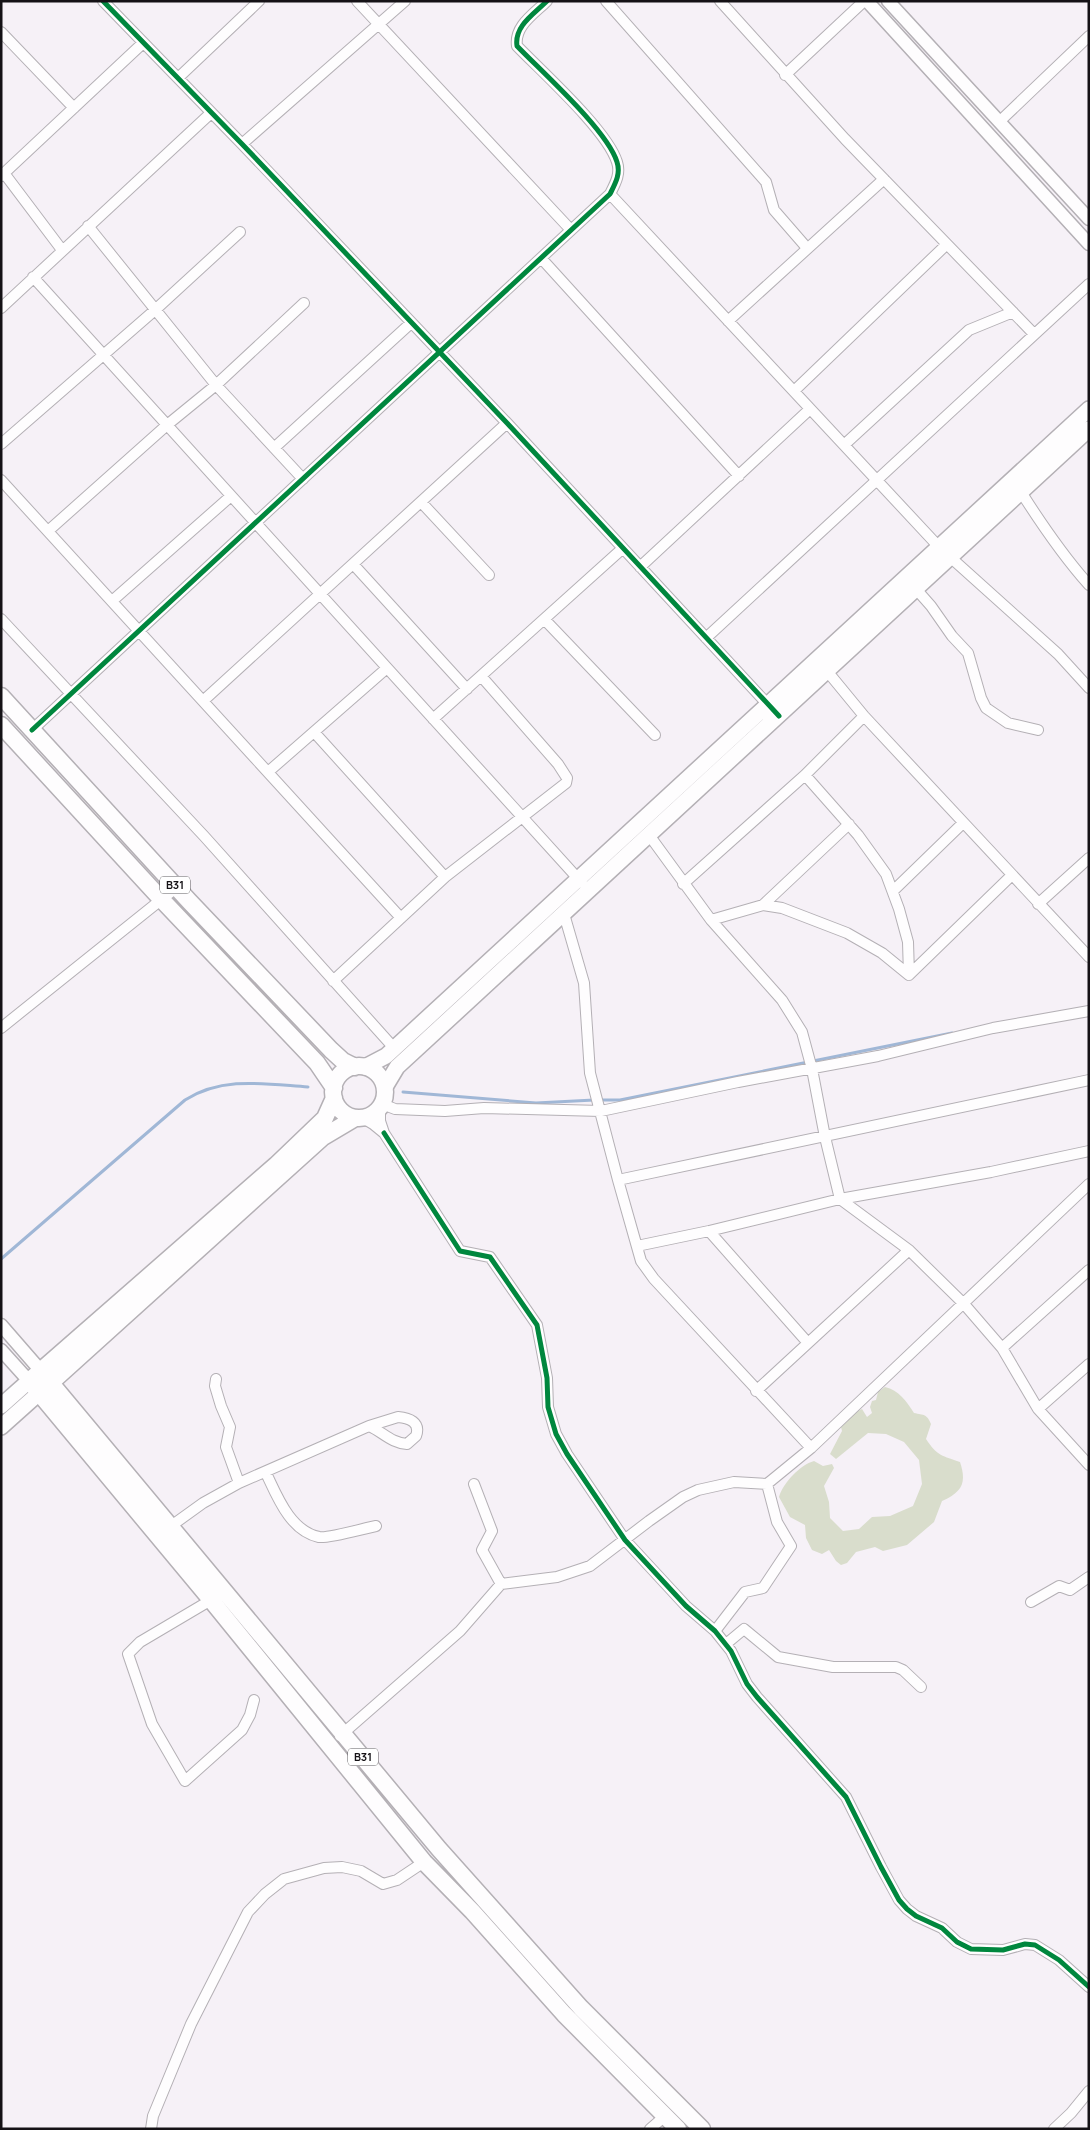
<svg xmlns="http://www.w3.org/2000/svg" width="1090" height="2130" viewBox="0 0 1090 2130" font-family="Manrope,sans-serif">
	<rect width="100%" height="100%" fill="#f6f1f7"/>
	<path fill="#d9ddcc" d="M885,1387C899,1390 906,1401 914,1413C924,1415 927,1414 931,1424L926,1439C937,1456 943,1456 960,1462C967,1483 962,1492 942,1501L934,1522L907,1545L883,1551L875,1547L856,1552L847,1563L841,1565L836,1561L829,1550L822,1554L812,1550L806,1538L805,1525L790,1517L779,1497C783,1483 800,1465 814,1461L823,1466L832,1464L834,1468L824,1486L829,1502L830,1518L843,1531L859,1529L872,1517L890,1516L913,1506L922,1484L919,1460L904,1442L886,1434L868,1433L836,1459L830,1454L842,1431L841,1427L854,1413L862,1409L867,1417L872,1413L870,1407L872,1401L876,1400L878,1392Z"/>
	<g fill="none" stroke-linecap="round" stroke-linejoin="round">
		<path stroke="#a0b7d6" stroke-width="3" d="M403,1092L536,1103L594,1100
			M600,1100H620L952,1033
			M1,1259L185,1100C223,1076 265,1084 308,1087"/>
		<defs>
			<path id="minor" d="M103,1L242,144L507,423L772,709
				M357,1L571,230
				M606,1L766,182L774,210L807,248
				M720,1L845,139L1034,334
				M1,32L74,108
				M785,75L864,1
				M178,78L259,1
				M999,122L1089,36
				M242,144L405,1
				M4,173L62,250
				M1,176L143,43
				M610,194L939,547L1058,654L1089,688
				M88,226L216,385L303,479
				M541,258L739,476
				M33,277L582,883
				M1,308L211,113
				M728,321L884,179
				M794,391L946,245
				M1,444L155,310L240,232
				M844,445L969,330L1013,312
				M274,448L411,323
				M1,480L401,918
				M1021,492C1042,525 1063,556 1089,585
				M421,502L489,575
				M48,531L167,425L216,385L304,303
				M353,564L467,689
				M640,567L810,409
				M916,589L931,606L952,636L968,653L981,698L986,708L1008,723L1038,730
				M112,601L231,496
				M1,619L204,836L394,1048
				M544,619L655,735
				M706,638L1089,284
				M827,671L864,716L1089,957
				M203,701L507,423
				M433,719L622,549
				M32,730L610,194C615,184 621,174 617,162C607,130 542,72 517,46C514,26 534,14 547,1
				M314,732L445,877
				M268,772L387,668
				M805,775L858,835L886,874L899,909L908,942L909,975
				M649,835L711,920L782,1000L802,1032L812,1069L825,1137L840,1199L909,1250L964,1304L1002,1348L1038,1409L1089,1465
				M683,884L805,775L864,716
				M893,891L963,823
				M1038,904L1089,858
				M763,905L849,824
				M564,914L584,983L590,1073L618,1180L641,1261L654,1279L811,1448
				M711,920L763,905L782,908L847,933L882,953L909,975L1012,875
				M333,981L445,877L566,783L567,778L558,764L481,676
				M1,1028L177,887
				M382,1104L395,1109L445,1111L484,1108L601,1111L738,1082L878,1056L993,1028L1089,1011
				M363,1118L373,1124L384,1133L380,1121V1108
				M384,1133L460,1251L490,1257L537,1325L547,1378L548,1407L556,1434L567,1454L625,1540L686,1606L715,1631L731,1651L747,1684L757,1697L846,1797L881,1867L899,1900L907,1909L916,1916L942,1928L957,1942L971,1949L1003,1950L1025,1944L1035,1945L1059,1960L1089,1987
				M618,1180L1089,1080
				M709,1231L808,1343
				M637,1246L709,1231L840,1199L991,1172L1089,1151
				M1002,1348L1089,1270
				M216,1379L215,1386L221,1406L230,1427L226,1447L239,1483
				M756,1391L909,1250
				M1038,1409L1089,1364
				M398,1417C409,1418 421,1422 416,1436L407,1444C391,1443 383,1432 369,1426Z
				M266,1473C277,1496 290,1531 319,1537C327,1539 365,1528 376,1526
				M474,1484L492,1531L482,1550L501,1584
				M171,1526L203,1503L239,1483L369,1426
				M211,1600L140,1642L128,1654L152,1724L185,1781L242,1730L250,1715L254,1700
				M1031,1602L1059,1586L1070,1590L1089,1577
				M715,1631L745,1592L763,1588L791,1546L777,1522L767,1484
				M726,1644L744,1629L778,1657L833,1667H896L903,1670L921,1687
				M340,1736L460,1631L501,1584L557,1577L590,1566L649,1521L683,1497L698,1490L734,1482L767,1484L811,1448L1089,1184
				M151,2129L153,2116L191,2024L248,1912L265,1894L284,1879L324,1868L342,1867L361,1871L383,1884L397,1880L424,1862
				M650,2129L665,2116
				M1054,2129L1071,2113L1089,2091"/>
			<path id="tertiary" d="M867,1L1089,244
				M888,1L1089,219
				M1,1325L41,1371
				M1,1350L29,1381"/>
			<path id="secondary" d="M365,1067L386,1056L1089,409
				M385,1087L397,1067L1089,429
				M1,1406L29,1381
				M1,1427L39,1393"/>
			<path id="primary" d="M1,696L189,901L331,1050L343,1061L355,1067
				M1,725L162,900L317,1063L334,1088
				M333 1092a26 26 0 1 1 52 0a26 26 0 1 1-52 0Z
				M334,1098L325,1118L276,1165L29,1381L211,1600L424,1862L472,1911L564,2014L678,2129
				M41,1371L439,1849L581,2008L702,2129
				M45,1388L323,1137L355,1118"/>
		</defs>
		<use href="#minor" stroke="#b4b0b5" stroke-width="12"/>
		<use href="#tertiary" stroke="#b4b0b5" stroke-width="15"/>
		<use href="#secondary" stroke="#b4b0b5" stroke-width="18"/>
		<use href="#primary" stroke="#b4b0b5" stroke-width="19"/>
		<use href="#minor" stroke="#fefdfe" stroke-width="10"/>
		<use href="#tertiary" stroke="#fefdfe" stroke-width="12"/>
		<use href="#secondary" stroke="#fefdfe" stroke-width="15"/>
		<use href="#primary" stroke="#fefdfe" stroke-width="16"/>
		<defs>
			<path id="cycleway" d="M103,1L242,144L507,423L779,716
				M32,730L610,194C615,184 621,174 617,162C607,130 542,72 517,46C514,26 534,14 547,1
				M384,1133L460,1251L490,1257L537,1325L547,1378L548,1407L556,1434L567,1454L625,1540L686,1606L715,1631L731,1651L747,1684L757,1697L846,1797L881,1867L899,1900L907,1909L916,1916L942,1928L957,1942L971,1949L1003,1950L1025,1944L1035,1945L1059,1960L1089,1987"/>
		</defs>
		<use href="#cycleway" stroke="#fff" stroke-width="8"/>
		<use href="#cycleway" stroke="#00873e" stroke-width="5"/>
	</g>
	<g text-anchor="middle" stroke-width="5" stroke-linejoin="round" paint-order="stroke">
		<g fill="#fff" stroke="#5b595c" stroke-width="1">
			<rect x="160" y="876.5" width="30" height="17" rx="4"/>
			<rect x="348" y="1748.5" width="30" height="17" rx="4"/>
		</g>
		<g font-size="11" font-weight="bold" fill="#151216">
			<text x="175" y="889">B31</text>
			<text x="363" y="1761">B31</text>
		</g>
	</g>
	<rect width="1090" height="2130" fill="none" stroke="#151216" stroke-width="5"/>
</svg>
